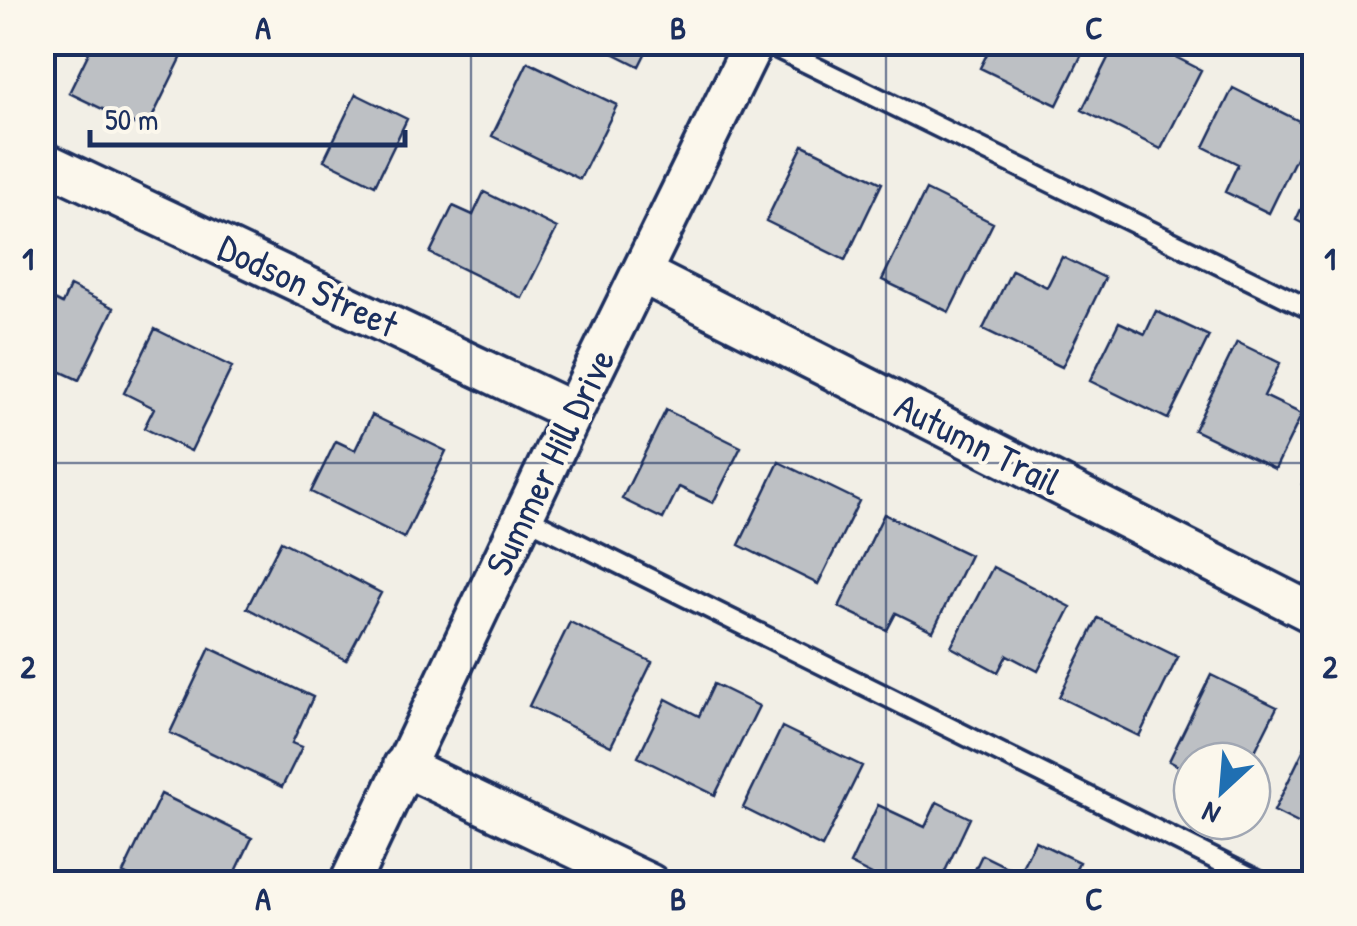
<svg xmlns="http://www.w3.org/2000/svg" width="1357" height="926" viewBox="0 0 1357 926" font-family="'Patrick Hand',sans-serif">
	<rect width="100%" height="100%" fill="#f2efe6"/>
	<filter id="ink" filterUnits="userSpaceOnUse"><feTurbulence type="fractalNoise" baseFrequency=".01" numOctaves="2"/><feDisplacementMap in="SourceGraphic" scale="20" xChannelSelector="R" yChannelSelector="G"/><feConvolveMatrix kernelMatrix="1 2 1 2 8 2 1 2 1" color-interpolation-filters="sRGB"/></filter>
	<g filter="url(#ink)">
		<path fill="#bdc0c4" stroke="#1b2f5e" stroke-width="2.5" d="M94,42H189L146,130L69,93Z
			M591,42H651L639,66Z
			M993,42H1088L1057,105L980,68Z
			M1116,42H1146L1201,70L1161,149L1082,110Z
			M528,62L617,105L580,179L492,136Z
			M1233,88L1311,127L1269,213L1225,192L1238,164L1204,147Z
			M356,94L407,119L375,185L324,160Z
			M803,145L882,183L845,260L766,221Z
			M1314,181V229L1296,220Z
			M926,190L993,223L949,312L882,280Z
			M484,192L557,228L522,298L430,253L453,206L473,215Z
			M1062,257L1105,278L1062,367L983,329L1012,270L1047,287Z
			M70,286L114,308L79,380L42,363V294L62,304Z
			M1156,311L1209,336L1168,419L1090,381L1119,322L1145,334Z
			M155,329L232,367L191,451L144,428L154,408L124,393Z
			M1237,342L1280,363L1264,396L1302,414L1275,469L1194,430Z
			M666,410L741,447L713,503L679,487L663,519L622,499Z
			M372,415L446,451L404,538L311,492L336,441L355,450Z
			M1314,459V490L1302,484Z
			M779,462L859,501L818,584L739,545Z
			M884,514L970,555L933,631L896,613L887,630L839,607Z
			M281,541L381,593L346,660L247,608Z
			M993,567L1071,607L1038,671L1007,655L998,672L951,647Z
			M1098,618L1178,657L1139,736L1059,697Z
			M570,622L652,662L611,746L529,706Z
			M210,648L313,697L292,743L302,747L282,787L170,733Z
			M1211,675L1277,707L1250,761H1192V773L1169,761Z
			M714,684L759,706L715,795L638,757L666,699L699,716Z
			M782,727L862,766L822,847L743,808Z
			M1314,728V831L1274,811Z
			M161,794L252,838L230,884H145L123,873Z
			M937,802L970,818L939,884H890L850,864L878,805L925,827Z
			M1035,841L1079,862L1069,884H968L982,855L1019,873Z
			M1110,871L1136,884H1104Z"/>
		<g fill="none" stroke-linecap="round" stroke-linejoin="round">
			<defs>
				<path id="lane" d="M764,42L1314,311
					M525,517L1265,884"/>
				<path id="street" d="M42,161L573,412
					M641,273L1314,614
					M403,766L650,884
					M349,884L573,412L754,42"/>
			</defs>
			<use href="#lane" stroke="#1b2f5e" stroke-width="25"/>
			<use href="#street" stroke="#1b2f5e" stroke-width="45"/>
			<use href="#lane" stroke="#fbf7ec" stroke-width="18"/>
			<use href="#street" stroke="#fbf7ec" stroke-width="38"/>
		</g>
	</g>
	<path fill="none" stroke="#1b2f5e" stroke-width="2.5" stroke-opacity="0.55" d="M471,42V884M886,42V884M42,463H1314"/>
	<g text-anchor="middle" stroke-width="8" stroke-linejoin="round" paint-order="stroke">
		<g font-size="38" fill="#1b2f5e" stroke="#fbf7ec">
			<text transform="translate(308 286) rotate(25)" y="13">Dodson Street</text>
			<text transform="translate(978 444) rotate(27)" y="13">Autumn Trail</text>
			<text transform="translate(550 462) rotate(-64)" y="13">Summer Hill Drive</text>
		</g>
	</g>
	<rect width="1357" height="926" fill="none" stroke="#fbf7ec" stroke-width="110"/>
	<g transform="translate(1222 791) rotate(206)"><circle r="48" fill="#fbf7ec" stroke="#a1a7b3" stroke-width="2.5"/>
	<path d="M0-8L18 38L0 25L-18 38Z" fill="#1f6fb2"/>
	<text y="-15" font-size="28" font-weight="bold" text-anchor="middle" fill="#1b2f5e">N</text>
	</g>
	<path d="M90 130v15h315v-15" fill="none" stroke="#1b2f5e" stroke-width="5"/>
	<text x="105" y="130" font-size="30" fill="#1b2f5e" stroke="#fbf7ec" stroke-width="8" paint-order="stroke">50 m</text>
	<rect x="55" y="55" width="1247" height="816" fill="none" stroke="#1b2f5e" stroke-width="4"/>
	<g font-size="32" text-anchor="middle" font-weight="bold" fill="#1b2f5e">
		<text x="263" y="39">A</text>
		<text x="678" y="39">B</text>
		<text x="1094" y="39">C</text>
		<text x="28" y="270">1</text>
		<text x="1330" y="270">1</text>
		<text x="28" y="678">2</text>
		<text x="1330" y="678">2</text>
		<text x="263" y="910">A</text>
		<text x="678" y="910">B</text>
		<text x="1094" y="910">C</text>
	</g>
</svg>
